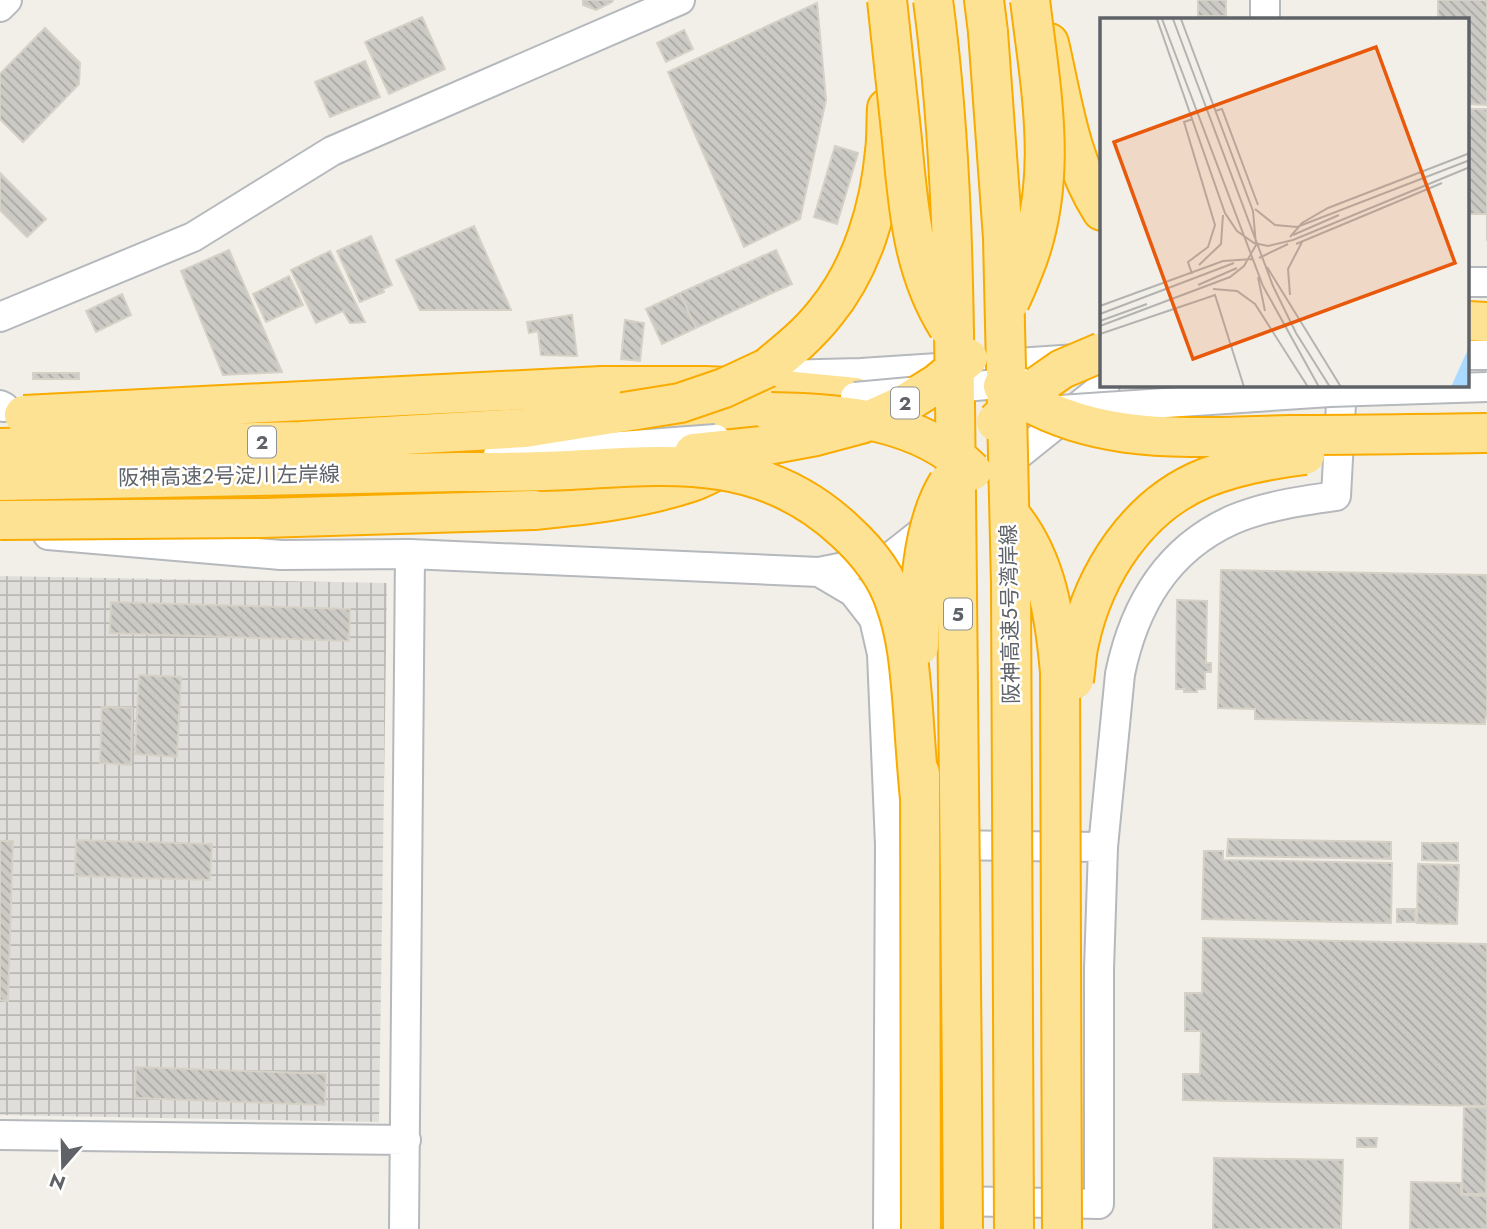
<svg xmlns="http://www.w3.org/2000/svg" width="1487" height="1229" viewBox="0 0 1487 1229" font-family="Jost,'Noto Sans JP',sans-serif">
	<defs>
		<pattern id="industrial-grid" width="8" height="8" patternUnits="userSpaceOnUse" patternTransform="scale(1.75)"><rect width="8" height="8" fill="#e0deda"/><path d="M0 4h8M4 0v8" fill="none" stroke="#b9b8b5"/></pattern>
		<pattern id="building-back-hatch" width="6" height="6" patternUnits="userSpaceOnUse" patternTransform="scale(1.75)"><rect width="6" height="6" fill="#cccac5"/><path d="M-1 5l2 2M0 0l6 6M5-1l2 2" fill="none" stroke="#a9a8a4"/></pattern>
	</defs>
	<rect width="100%" height="100%" fill="#f1efe8"/>
	<path fill="url(#industrial-grid)" d="M0,576L387,583L379,1122L0,1115Z"/>
	<path fill="url(#building-back-hatch)" stroke="#d6d1c6" stroke-width="2" d="M583,0H613L612,2L596,10L583,5Z
		M1198,0H1226V16H1198Z
		M1438,0H1487V105L1468,104V19H1438Z
		M817,3L826,100L800,219L744,247L668,72Z
		M422,17L445,69L389,94L365,42Z
		M45,28L80,63L79,84L23,142L0,119V74Z
		M684,30L693,49L666,62L657,43Z
		M365,61L380,97L330,117L315,82Z
		M1468,109H1487V241V214H1468Z
		M835,146L858,153L837,224L814,217Z
		M0,173L46,219L27,237L0,210Z
		M474,226L511,310H420L396,260Z
		M371,236L392,285L383,289L384,292L360,302L337,251Z
		M229,250L282,372L223,375L181,271Z
		M776,250L792,284L696,328L680,293Z
		M330,251L365,322L350,323L343,311L316,323L291,270Z
		M289,276L303,305L266,322L253,294Z
		M680,293L696,328L662,344L646,309Z
		M122,294L131,315L96,332L86,311Z
		M572,315L577,356L541,355L538,331L529,333L527,322Z
		M625,320L644,323L640,361L621,359Z
		M33,373H79V379H33Z
		M1221,570L1487,575V714H1486L1485,724L1255,719V709L1218,708Z
		M1177,600L1207,601L1206,663H1211V672H1205V689H1197V692H1184V689H1176Z
		M111,602L350,609L349,641L110,633Z
		M139,675L181,677L177,757L135,754Z
		M102,707L132,708L131,765L100,763Z
		M1228,839L1391,842V859L1227,856Z
		M76,840L212,844L210,880L75,876Z
		M0,841H13L8,1001L0,1000Z
		M1422,843H1458V861L1422,860Z
		M1204,851H1223V860L1392,863L1391,923L1202,919Z
		M1418,864L1459,865L1457,924L1417,923Z
		M1397,909H1415V922H1397Z
		M1203,938L1487,944V1106L1183,1100V1074H1200L1201,1031H1185V993H1202Z
		M136,1067L326,1074L325,1105L135,1098Z
		M1464,1107L1487,1108L1486,1194H1462Z
		M1357,1138H1377L1376,1147H1357Z
		M1214,1158L1343,1160L1341,1229H1213Z
		M1411,1182L1461,1183V1195L1487,1196V1229H1410Z"/>
	<g fill="none" stroke-linecap="round" stroke-linejoin="round">
		<defs>
			<path id="minor" d="M0,7L7,0
				M1265,19V0
				M1468,282H1487
				M0,317L193,237L332,151L680,0
				M1468,355H1487
				M779,375L861,373L1077,359
				M0,405L4,407
				M998,471L1105,385
				M48,535L281,555L410,554L819,572L853,592L874,619L882,654L890,845L888,1229
				M819,572L889,558L936,521
				M941,845L1103,847
				M0,1135L406,1140
				M901,1200L1099,1204V969L1103,847L1120,674C1134,606 1166,550 1232,520C1265,506 1301,501 1336,496L1342,385
				M404,1229L410,554"/>
			<path id="highway" d="M984,0L988,32
				M1049,43C1062,99 1070,162 1102,211
				M1468,321L1487,322
				M767,368C788,351 809,334 826,312C862,268 880,207 885,151C887,137 886,122 887,108
				M602,386H705L773,389L855,397
				M649,420L771,412
				M534,510C587,505 640,499 691,482C703,478 714,471 726,466"/>
		</defs>
		<use href="#minor" stroke="#b5b8bc" stroke-width="32"/>
		<use href="#highway" stroke="#f9ab00" stroke-width="42"/>
		<use href="#minor" stroke="#fff" stroke-width="28"/>
		<use href="#highway" stroke="#fde293" stroke-width="38"/>
		<defs>
			<path id="minor-bridge" d="M855,397L1020,382
				M1060,410L1330,392L1487,387
				M498,455L716,439"/>
			<path id="highway-bridge" d="M887,0C892,47 897,93 902,140C908,205 912,270 948,327
				M933,0C955,164 954,329 956,494C960,739 961,984 963,1229
				M988,32L1003,238L1011,585L1014,1229
				M1010,301C1015,291 1019,281 1023,271C1060,182 1041,92 1030,0
				M1003,386C1089,448 1189,437 1290,435C1356,435 1421,434 1487,433
				M771,412C842,413 919,419 972,471
				M24,415L602,386
				M996,422L1026,394L1062,369L1102,352
				M0,448L300,441L525,428L680,403L724,388L767,368
				M694,453L762,446L816,436L861,424L903,405L938,383L968,358
				M0,481L458,472C495,472 532,472 570,470C674,464 763,454 845,531C867,551 887,576 896,605C908,639 910,674 913,709C915,739 917,769 920,799
				M1012,517C1047,561 1055,617 1060,672L1062,1229
				M0,520L262,518L534,510
				M919,646C919,595 921,527 948,483
				M1074,680C1076,668 1076,655 1079,643C1094,573 1138,505 1205,478C1237,465 1271,459 1305,455
				M920,773L921,1229"/>
		</defs>
		<use href="#minor-bridge" stroke="#b5b8bc" stroke-width="32" stroke-linecap="butt"/>
		<use href="#highway-bridge" stroke="#f9ab00" stroke-width="42" stroke-linecap="butt"/>
		<use href="#minor-bridge" stroke="#fff" stroke-width="28"/>
		<use href="#highway-bridge" stroke="#fde293" stroke-width="38"/>
	</g>
	<g text-anchor="middle" stroke-width="5" stroke-linejoin="round" paint-order="stroke">
		<g fill="#fff" stroke="#8f9295" stroke-width="2">
			<rect x="891" y="387.5" width="28" height="31" rx="5"/>
			<rect x="248" y="426.5" width="28" height="31" rx="5"/>
			<rect x="944" y="598.5" width="28" height="31" rx="5"/>
		</g>
		<g font-size="19" font-weight="bold" fill="#5f6368">
			<text x="905" y="410">2</text>
			<text x="262" y="449">2</text>
			<text x="958" y="621">5</text>
		</g>
		<g font-size="21" fill="#5f6368" stroke="#fff">
			<text transform="translate(229 476) rotate(-1)" y="7">阪神高速2号淀川左岸線</text>
			<text transform="translate(1010 614) rotate(-91)" y="7">阪神高速5号湾岸線</text>
		</g>
	</g>
	<g transform="translate(1100 18)">
		<rect width="369" height="369" fill="#f1efe8"/>
		<path d="M369,329V369H351Z" fill="#aadaff"/>
		<path fill="none" stroke="#b3b3b1" stroke-width="2" d="M57,1L125,195L137,213L154,225L168,228L193,222L370,149M62,1L163,268L219,369M73,1L173,268L196,315L230,369M115,93L122,91L158,187M155,191L175,207L197,209L370,142M193,217L239,197M190,219L202,205L228,190L370,135M196,226L342,165M159,240L188,226M99,247L121,226L123,197M167,249L241,369M92,256L88,244L108,229L115,207L84,104L93,101M158,259L165,293M98,267L137,250M113,271L137,273L155,286L208,369M190,277L188,251L202,224M0,288L123,243L153,241M0,296L134,245M0,303L47,286M0,308L130,259L144,248L156,227L153,193L81,1M0,316L115,277L144,369"/>
		<path fill="#e8590c" fill-opacity="0.15" stroke="#e8590c" stroke-width="3.5" d="M276,29L355,245L93,341L14,124Z"/>
		<rect width="369" height="369" fill="none" stroke="#5f6368" stroke-width="3.5"/>
	</g>
	<g transform="translate(63 1166) rotate(200)" stroke="#ffffff" stroke-width="5" paint-order="stroke">
	<path d="M0-5L12 26L0 18L-12 26Z" fill="#5f6368"/>
	<text y="-10" font-size="19" font-weight="bold" text-anchor="middle" fill="#5f6368">N</text>
	</g>
</svg>
